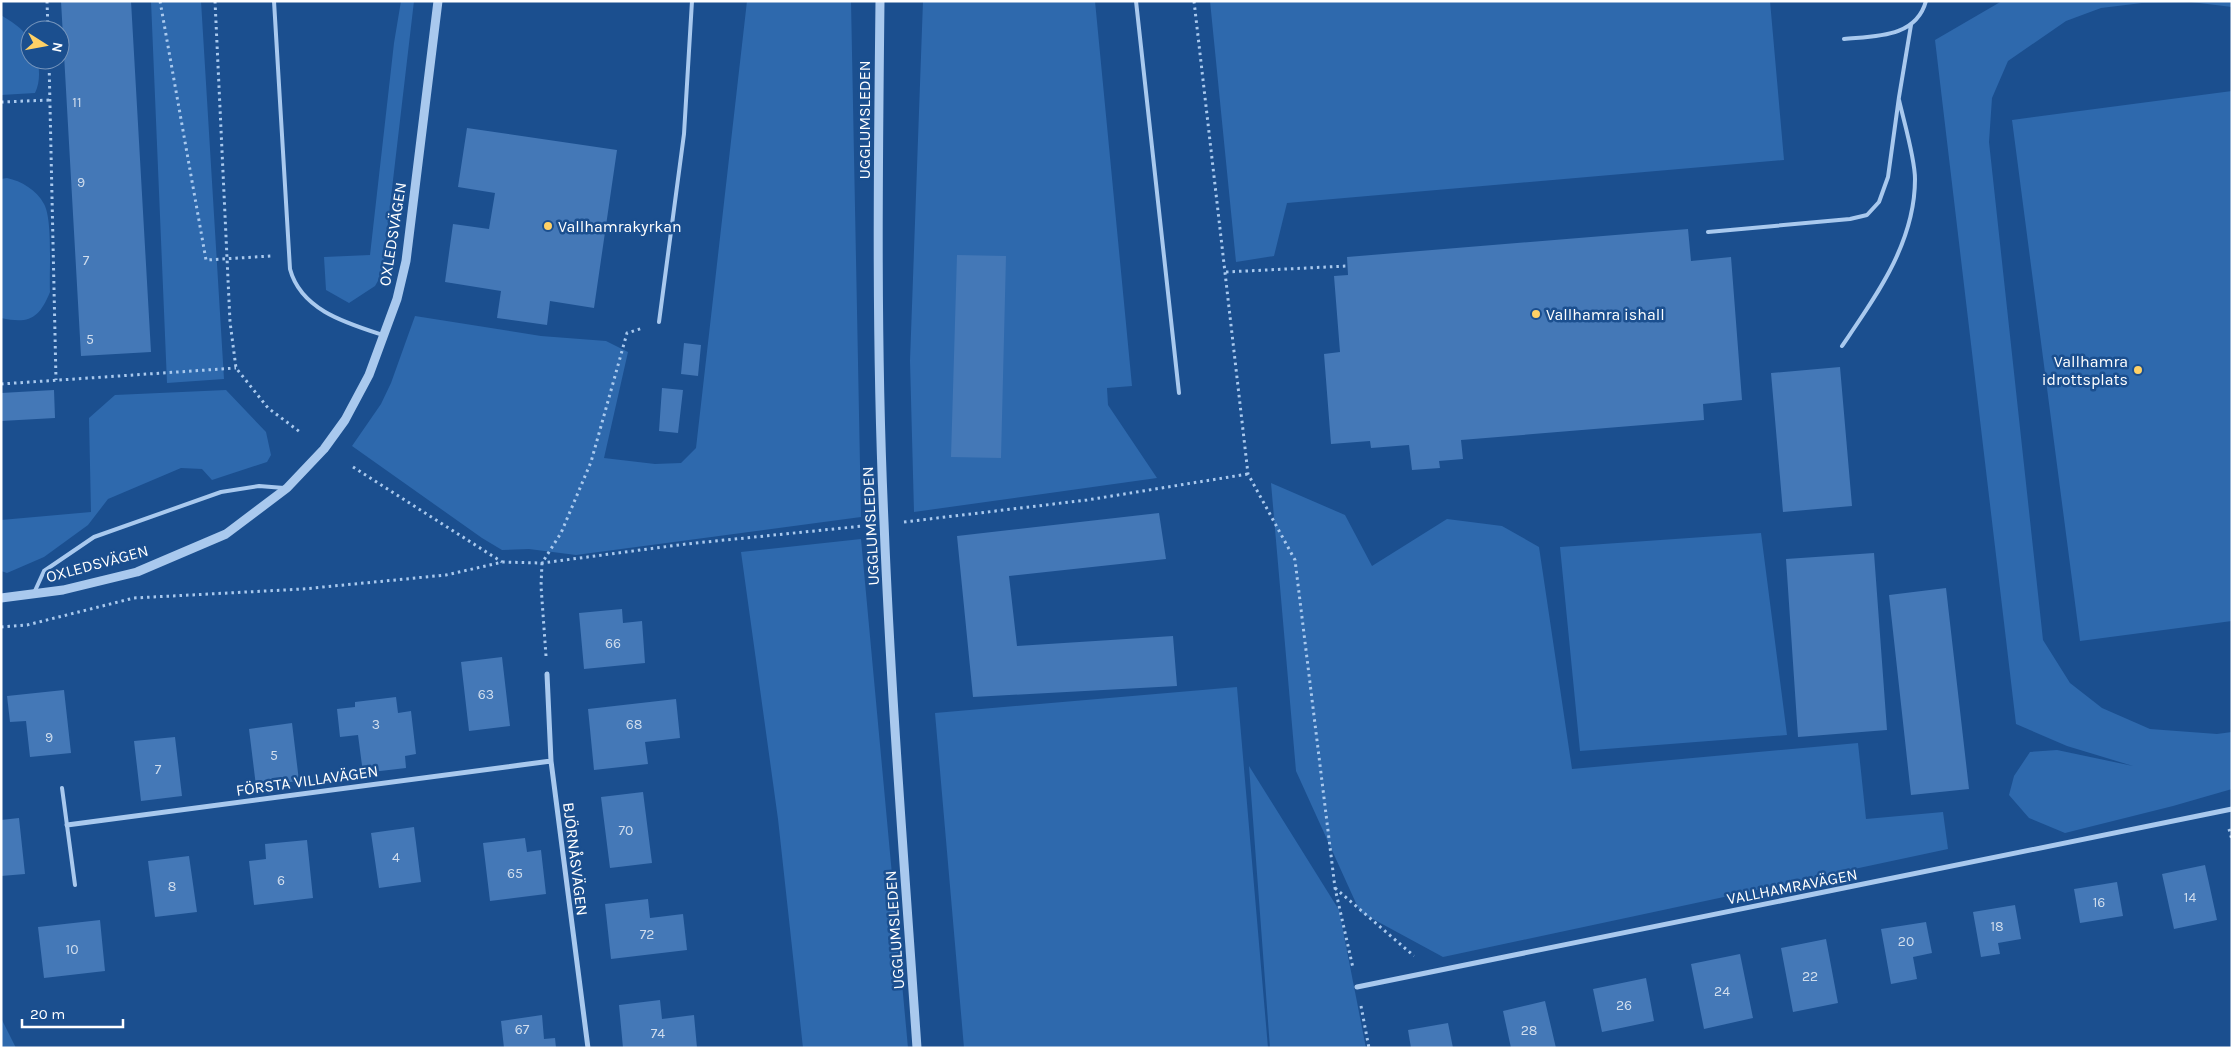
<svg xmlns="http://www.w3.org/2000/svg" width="2233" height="1049" viewBox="0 0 2233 1049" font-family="Karla,sans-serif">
	<rect width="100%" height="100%" fill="#1b4f8f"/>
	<path fill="#2e69ad" d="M151,1H201L224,379L167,383Z
		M401,1H414L382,274L375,286L349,303L326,290L324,257L370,255L394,43Z
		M747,1H851L861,517L576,555L529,549L502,550L482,538L352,446L381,404L391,383L415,316L541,336L606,341L628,352L604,458L655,464L681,463L696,448Z
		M923,1H1095L1132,386L1107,388L1108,405L1157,478L914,512L910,361Z
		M1210,1H1770L1784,160L1287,203L1274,256L1236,262Z
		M2002,1H2232V7L2191,2L2142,3L2101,8L2066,21L2008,61L1992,98L1989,142L2043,640L2070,683L2102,708L2150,729L2217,734L2232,732V789L2173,806L2065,833L2029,818L2009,795L2014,776L2030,752L2057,750L2133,766L2067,746L2016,724L1935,40Z
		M1,15C24,30 30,32 30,60H37C40,70 40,83 35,93L1,95Z
		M2232,91V621L2080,641L2012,120Z
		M7,178C21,181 37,190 44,204C53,220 49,272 50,292C39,319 29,324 1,318V179Z
		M226,390L266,432L271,455L267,462L212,480L202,469L181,468L108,499L88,525L44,557L7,573L1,571V520L91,512L89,418L115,395Z
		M1271,483L1345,515L1372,566L1447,519L1502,526L1539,547L1572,769L1858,743L1866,819L1943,812L1948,849L1443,957L1360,912L1296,771Z
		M1761,533L1787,735L1580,751L1560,547Z
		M861,539L908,1048H803L778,819L741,552Z
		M1237,687L1268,1048H964L935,713Z
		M1249,766L1339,910L1366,1048H1270Z
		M1,1018L16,1048H1Z"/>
	<path fill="#4478b7" d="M61,1H131L151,352L81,356Z
		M467,128L617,150L594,308L550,301L547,325L497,318L501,291L445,282L453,224L489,229L495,193L458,187Z
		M1688,229L1691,261L1731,257L1742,400L1703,404L1704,420L1461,440L1463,459L1439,461L1440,468L1412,470L1409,445L1371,448L1370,441L1331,444L1324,354L1340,352L1334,276L1348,275L1347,257Z
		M957,255L1006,256L1001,458L951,457Z
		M684,343L701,345L698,376L681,374Z
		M1840,367L1852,506L1783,512L1771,373Z
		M662,388L683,390L678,433L659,431Z
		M54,390L55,418L1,421V393Z
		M1159,513L1166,559L1009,576L1017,646L1173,636L1177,686L973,697L957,536Z
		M1874,553L1887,730L1798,737L1786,559Z
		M1946,588L1969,789L1911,795L1889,595Z
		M622,609L623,623L642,621L645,663L584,669L579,613Z
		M502,657L510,726L469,731L461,662Z
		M64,690L71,753L30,757L26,721L10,722L7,696Z
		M396,697L398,713L411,711L416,754L405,756L406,768L363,773L358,735L340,737L337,709L355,707V702Z
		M676,699L680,738L645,742L648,764L594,770L588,709Z
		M292,723L299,781L256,786L249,729Z
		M175,737L182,796L141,801L134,741Z
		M643,792L652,863L610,868L601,797Z
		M19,818L25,874L1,876V820Z
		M414,827L421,882L379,888L371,833Z
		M525,838L527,852L541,850L546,894L490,901L483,843Z
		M307,840L313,898L254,905L249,861L266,859L265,844Z
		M189,856L197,912L155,917L148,861Z
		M2205,865L2217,920L2174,929L2162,874Z
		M2117,882L2123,916L2080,923L2074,889Z
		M648,899L650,918L683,914L687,950L611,959L605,904Z
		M2015,905L2021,939L1998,943L2000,954L1981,957L1973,912Z
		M100,920L105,971L44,978L38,927Z
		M1926,922L1932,953L1913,957L1917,979L1891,984L1881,929Z
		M1826,939L1838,1003L1793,1012L1781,948Z
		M1740,954L1753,1018L1704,1029L1691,964Z
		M1646,978L1654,1021L1602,1032L1593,989Z
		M660,1000L662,1019L694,1015L697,1048H623L619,1005Z
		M1545,1001L1556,1048H1511L1503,1011Z
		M542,1015L544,1039L555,1038L556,1048H504L501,1021Z
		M1448,1023L1453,1048H1411L1408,1030Z"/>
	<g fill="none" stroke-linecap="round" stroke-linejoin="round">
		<path stroke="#a9c9ee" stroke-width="3" stroke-dasharray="2.5 4" stroke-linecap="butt" d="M47,1L48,30
			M160,1L206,260L271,256
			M215,1L230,322L236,368L268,408L300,432
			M1194,1L1248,474L1295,560L1335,888L1353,968
			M49,60L56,380
			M1,102L51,100
			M1226,272L1347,266
			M1,384L236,368
			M353,467L502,562
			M904,522L1087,500L1248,474
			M1,627L27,625L134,598L303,589L446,575L503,562L542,563L686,544L863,526
			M546,656L541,586L542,563L561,533L591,462L627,333L643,328
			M2229,829L2232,840
			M1335,888L1414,956
			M1361,1006L1369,1048"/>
		<path stroke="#a9c9ee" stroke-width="4" d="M274,1L290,269C301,310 346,323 383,335
			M1136,1L1179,393
			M1844,39C1875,36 1916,38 1926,1
			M1708,232L1850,219L1867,215L1879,202L1888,177L1899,97L1911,25
			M659,322L684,134L692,1
			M1842,346C1876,296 1915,243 1915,179C1915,158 1904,122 1899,100
			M34,593L44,571L94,537L221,492L259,486L284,488
			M62,788L75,885"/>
		<path stroke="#a9c9ee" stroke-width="5" d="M547,674L551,761L588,1048
			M67,825L551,761
			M1357,987L2232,809"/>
		<path stroke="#a9c9ee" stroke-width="9" d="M880,1C878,175 876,349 884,522C891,698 905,873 917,1048
			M1,598L63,590L137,572L226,534L287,488L324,449L345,420L369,375L397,299L406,261L438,1"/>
	</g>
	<g fill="#ffd166" stroke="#1b4f8f" stroke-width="2">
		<circle cx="548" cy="226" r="5"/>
		<circle cx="1536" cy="314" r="5"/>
		<circle cx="2138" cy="370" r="5"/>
	</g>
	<g text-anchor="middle" stroke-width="5" stroke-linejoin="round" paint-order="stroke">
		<g font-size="14" fill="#d0dded">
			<text x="77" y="107">11</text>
			<text x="81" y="187">9</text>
			<text x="86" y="265">7</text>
			<text x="90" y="344">5</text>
			<text x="613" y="648">66</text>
			<text x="486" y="699">63</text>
			<text x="376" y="729">3</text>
			<text x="634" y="729">68</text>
			<text x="49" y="742">9</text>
			<text x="274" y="760">5</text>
			<text x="158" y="774">7</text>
			<text x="626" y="835">70</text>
			<text x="396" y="862">4</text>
			<text x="515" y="878">65</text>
			<text x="281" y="885">6</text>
			<text x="172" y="891">8</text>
			<text x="2190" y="902">14</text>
			<text x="2099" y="907">16</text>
			<text x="1997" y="931">18</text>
			<text x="647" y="939">72</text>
			<text x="1906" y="946">20</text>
			<text x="72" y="954">10</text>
			<text x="1810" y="981">22</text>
			<text x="1722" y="996">24</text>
			<text x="1624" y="1010">26</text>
			<text x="522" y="1034">67</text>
			<text x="1529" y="1035">28</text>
			<text x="658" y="1038">74</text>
		</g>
		<g font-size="16" fill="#fff" stroke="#1b4f8f">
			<text transform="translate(864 120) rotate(-90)" y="6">UGGLUMSLEDEN</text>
			<text transform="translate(392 234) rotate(-81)" y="6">OXLEDSVÄGEN</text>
			<text transform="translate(870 526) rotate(-93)" y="6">UGGLUMSLEDEN</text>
			<text transform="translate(97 563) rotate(-15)" y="6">OXLEDSVÄGEN</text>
			<text transform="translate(307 780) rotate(-8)" y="6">FÖRSTA VILLAVÄGEN</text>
			<text transform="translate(576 859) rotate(83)" y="6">BJÖRNÅSVÄGEN</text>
			<text transform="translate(1792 886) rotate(-11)" y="6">VALLHAMRAVÄGEN</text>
			<text transform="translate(894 930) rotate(-94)" y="6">UGGLUMSLEDEN</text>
		</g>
		<g font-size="16" fill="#fff" stroke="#1b4f8f" text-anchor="start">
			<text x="558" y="232">Vallhamrakyrkan</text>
			<text x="1546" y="320">Vallhamra ishall</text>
			<text x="2128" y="367" text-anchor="end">Vallhamra<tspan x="2128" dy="18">idrottsplats</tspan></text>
		</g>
	</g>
	<rect width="2233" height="1049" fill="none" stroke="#ffffff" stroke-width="5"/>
	<g transform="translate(45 45) rotate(101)"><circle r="24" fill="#1b4f8f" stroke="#7695bc"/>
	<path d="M0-4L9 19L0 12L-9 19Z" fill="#ffd166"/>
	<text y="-8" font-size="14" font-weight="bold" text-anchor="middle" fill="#ffffff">N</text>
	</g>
	<path d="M22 1019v8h101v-8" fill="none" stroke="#ffffff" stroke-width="2.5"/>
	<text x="30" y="1019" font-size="15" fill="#ffffff" stroke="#1b4f8f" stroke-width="4" paint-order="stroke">20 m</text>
</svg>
